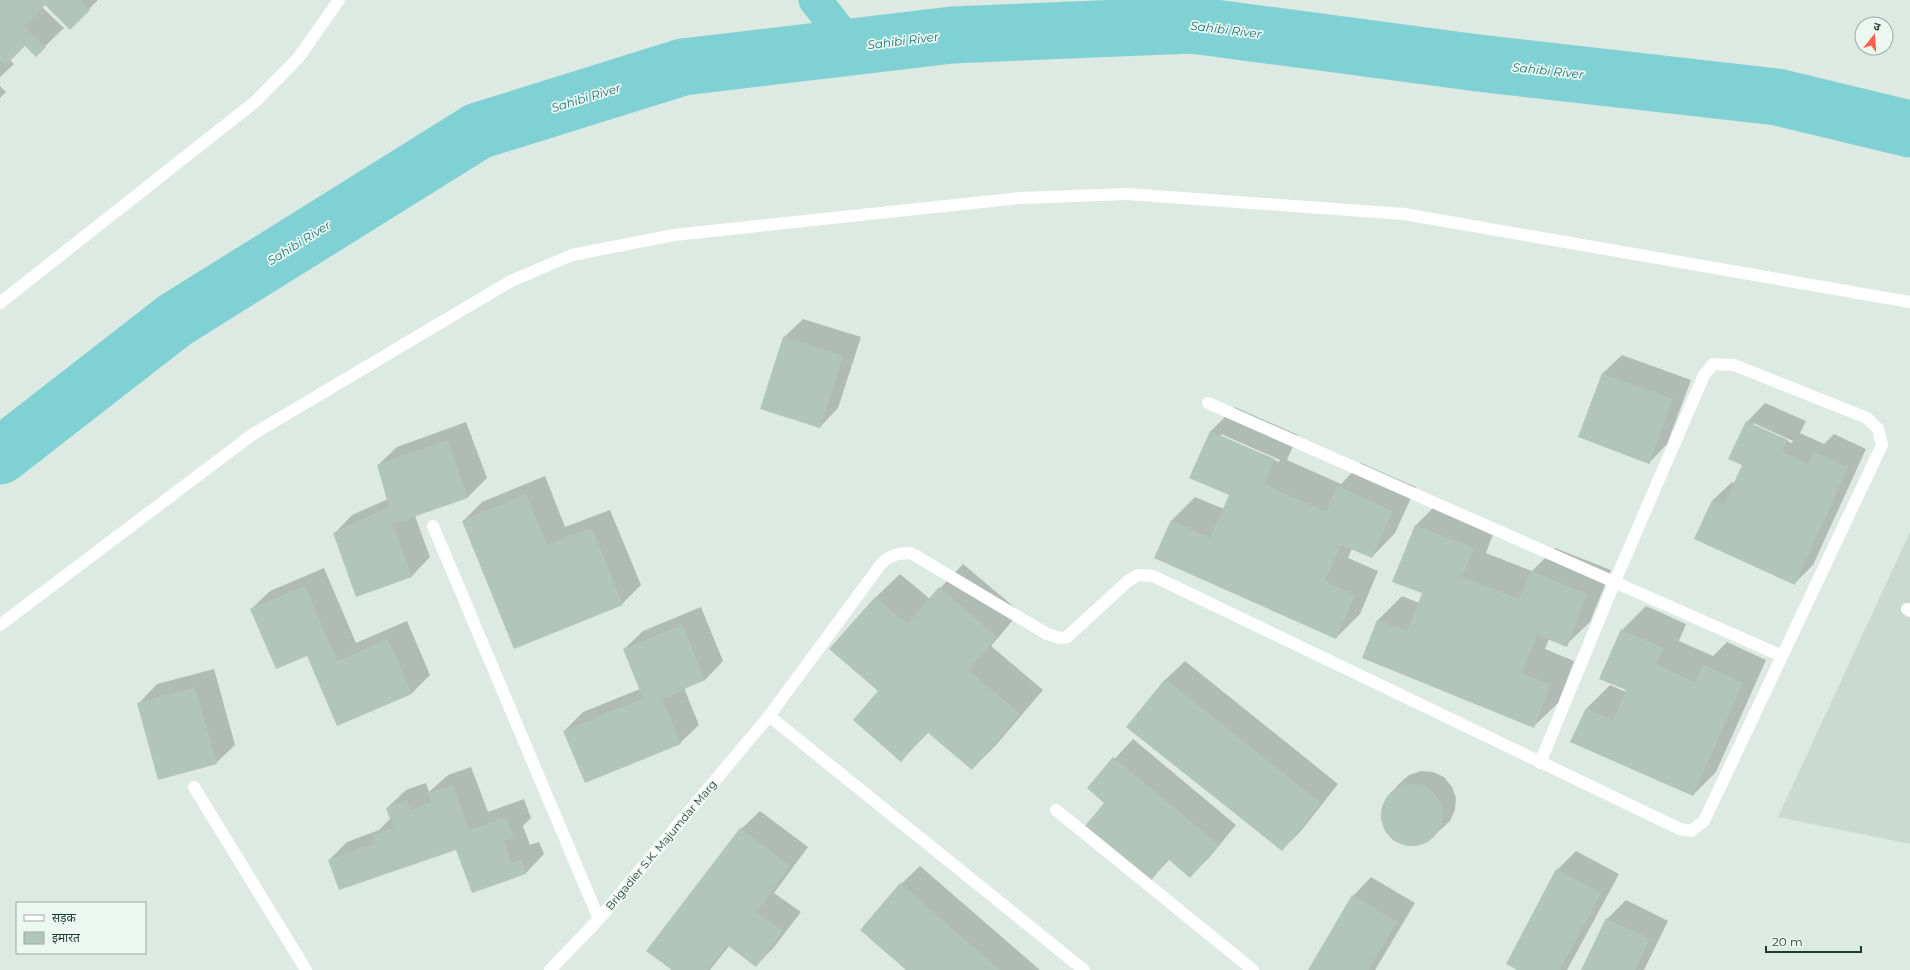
<svg xmlns="http://www.w3.org/2000/svg" width="1910" height="970" viewBox="0 0 1910 970" font-family="Montserrat,'Noto Sans Devanagari',sans-serif">
	<rect width="100%" height="100%" fill="#ddeae3"/>
	<path fill="#cbdad1" d="M1910,532V844L1778,817Z"/>
	<path fill="#0003" fill-rule="evenodd" d="M0,0H98L70,28L45,4L42,7L64,28L36,55L25,45L10,60L14,64L0,77Z
		M0,86L6,92L0,98Z
		M803,319L861,337L838,408L820,427L784,337Z
		M1622,355L1691,380L1667,444L1649,463L1603,373Z
		M1765,403L1806,421L1800,433L1824,444L1834,434L1866,449L1813,565L1795,583L1696,538L1713,500L1732,482L1735,483L1743,465L1747,422ZM1753,423L1793,441L1792,443L1753,426Z
		M1235,407L1298,435L1287,460L1341,484L1361,463L1416,487L1395,533L1372,557L1352,548L1348,558L1378,571L1360,614L1336,638L1171,521L1195,497L1224,509L1230,495L1190,478L1211,431ZM1221,434L1280,460L1279,462L1221,436Z
		M466,422L487,478L468,497L415,516L430,557L412,576L356,595L334,534L352,515L388,499L378,465L397,447Z
		M545,476L565,527L610,510L641,585L622,604L463,521L482,502Z
		M1440,501L1497,524L1486,553L1532,571L1555,548L1611,570L1590,622L1566,645L1549,639L1545,649L1574,661L1558,703L1534,726L1363,658L1378,620L1402,596L1419,603L1423,593L1394,581L1416,525Z
		M963,564L1020,612L991,646L1043,690L996,745L972,769L929,732L901,760L880,691L831,649L876,597L900,574L930,599Z
		M324,568L356,643L407,621L430,675L412,693L338,725L308,655L251,609L270,591Z
		M1646,606L1686,624L1679,641L1713,656L1727,642L1766,660L1716,772L1693,795L1586,709L1610,685L1626,692L1622,630Z
		M701,607L723,661L705,680L684,688L699,725L680,743L564,731L583,712L640,689L624,649L643,631Z
		M1185,661L1338,784L1301,831L1282,850L1128,727L1166,679Z
		M214,669L235,745L216,763L139,703L157,684Z
		M1133,739L1236,825L1209,858L1190,876L1170,859L1151,879L1106,803L1088,788Z
		M471,767L488,812L524,799L531,818L523,826L530,845L539,842L544,854L526,873L456,848L329,860L347,842L379,830L391,818L387,808L406,790L426,783L429,792L448,775Z
		M1421,771L1433,772L1444,777L1452,787L1456,798L1455,810L1450,821L1427,842L1416,846L1404,845L1393,840L1385,831L1381,819L1382,807L1387,797L1400,783L1409,775Z
		M760,811L808,847L774,893L801,912L774,947L756,966L729,946L710,970H674L741,829Z
		M1576,851L1619,874L1567,970H1519L1557,870Z
		M920,866L1040,970H908L901,884Z
		M1371,877L1415,903L1375,970H1309L1353,896Z
		M1626,900L1668,921L1644,970H1582L1607,919Z"/>
	<g fill="none" stroke-linecap="round" stroke-linejoin="round">
		<path stroke="#80d1d4" stroke-width="33" d="M815,0L852,47"/>
		<path stroke="#80d1d4" stroke-width="57" d="M0,456L175,320L478,131L683,67L952,35L1192,25L1478,63L1777,97L1910,129"/>
	</g>
	<path fill="#b2c5bb" d="M0,0H80L90,10L70,30L45,5L24,27L46,47L36,57L25,46L5,66L0,61Z
		M783,337L843,356L820,428L760,409Z
		M1602,373L1673,399L1649,464L1578,437Z
		M1746,421L1788,440L1782,452L1808,464L1814,452L1848,467L1795,585L1694,539L1712,500L1724,505L1742,465L1728,459Z
		M1210,431L1275,459L1264,484L1326,512L1337,486L1393,511L1372,558L1341,545L1325,581L1355,595L1336,639L1154,558L1171,520L1210,538L1229,495L1189,478Z
		M448,440L468,498L393,524L412,577L356,597L333,533L389,507L377,465Z
		M526,494L547,545L592,528L623,605L514,649L462,521Z
		M1415,525L1474,548L1462,577L1519,599L1531,571L1587,594L1567,647L1537,635L1522,673L1551,685L1534,728L1362,658L1377,620L1407,631L1422,593L1392,582Z
		M305,586L337,661L388,639L412,694L337,726L307,656L276,669L250,609Z
		M939,587L997,637L968,670L1020,714L972,770L927,732L901,762L853,720L878,691L829,649L875,597L907,624Z
		M682,625L705,680L662,699L681,744L585,783L563,731L643,698L623,649Z
		M1621,629L1663,648L1656,664L1695,682L1703,665L1743,683L1693,796L1570,742L1586,708L1613,720L1626,690L1599,679Z
		M1165,679L1321,803L1282,851L1126,727Z
		M195,687L217,764L158,780L137,703Z
		M1113,757L1219,845L1190,878L1168,859L1151,881L1085,826L1104,803L1087,788Z
		M1381 815a31 31 0 1 1 62 0a31 31 0 1 1-62 0Z
		M453,785L469,830L506,817L513,838L504,841L511,863L521,859L526,874L472,893L456,850L339,890L328,860L376,843L373,835L393,828L386,808L407,800L410,810L431,802L428,793Z
		M740,828L790,866L756,912L783,931L756,967L727,945L708,970H672L646,951Z
		M1556,869L1601,893L1560,970H1517L1506,964Z
		M900,883L1000,970H906L860,930Z
		M1352,895L1397,922L1368,970H1308Z
		M1606,918L1650,939L1635,970H1581Z"/>
	<g fill="none" stroke-linecap="round" stroke-linejoin="round">
		<path stroke="#fff" stroke-width="12" d="M0,303L256,101L299,57L339,0
			M1208,403L1782,656
			M433,526L599,919
			M1907,609L1910,611
			M0,625L253,434L511,281L572,255L674,235L1020,198L1127,194L1404,214L1910,302
			M769,716L1084,970
			M194,787L306,970
			M1056,810L1253,970
			M550,970L599,919L769,716L881,564C890,555 898,553 911,553L1047,634L1060,638L1067,637L1128,581L1138,575L1153,576L1680,829L1691,831L1704,821L1882,445L1878,429L1867,418L1734,365L1713,364L1704,375L1615,581L1540,763"/>
	</g>
	<g text-anchor="middle" stroke-width="3.5" stroke-linejoin="round" paint-order="stroke">
		<g font-size="11" fill="#1e3a2f" stroke="#edf7f1">
			<text transform="translate(661 845) rotate(-50)" y="4">Brigadier S.K. Majumdar Marg</text>
		</g>
		<g font-size="12" font-style="italic" fill="#157579" stroke="#edf7f1">
			<text transform="translate(1226 30) rotate(7)" y="4">Sahibi River</text>
			<text transform="translate(903 41) rotate(-7)" y="4">Sahibi River</text>
			<text transform="translate(1548 71) rotate(6)" y="4">Sahibi River</text>
			<text transform="translate(586 98) rotate(-17)" y="4">Sahibi River</text>
			<text transform="translate(299 243) rotate(-32)" y="4">Sahibi River</text>
		</g>
	</g>
	<rect x="16" y="902" width="130" height="52" fill="#edf7f1" stroke="#9aaba3"/>
	<rect x="24" y="915" width="20" height="6" fill="#ffffff" stroke="#9aaba3"/>
	<text x="52" y="922" font-size="12" fill="#1e3a2f">सड़क</text>
	<rect x="24" y="932" width="20" height="12" fill="#b2c5bb" stroke="#9aaba3"/>
	<text x="52" y="942" font-size="12" fill="#1e3a2f">इमारत</text>
	<g transform="translate(1874 36) rotate(17)"><circle r="19" fill="#edf7f1" stroke="#9aaba3"/>
	<path d="M0-3L7 15L0 10L-7 15Z" fill="#fb5f4a"/>
	<text y="-6" font-size="11" font-weight="bold" text-anchor="middle" fill="#1e3a2f">उ</text>
	</g>
	<path d="M1766 946v6h95v-6" fill="none" stroke="#1e3a2f" stroke-width="2"/>
	<text x="1772" y="946" font-size="12" fill="#1e3a2f" stroke="#edf7f1" stroke-width="3" paint-order="stroke">20 m</text>
</svg>
